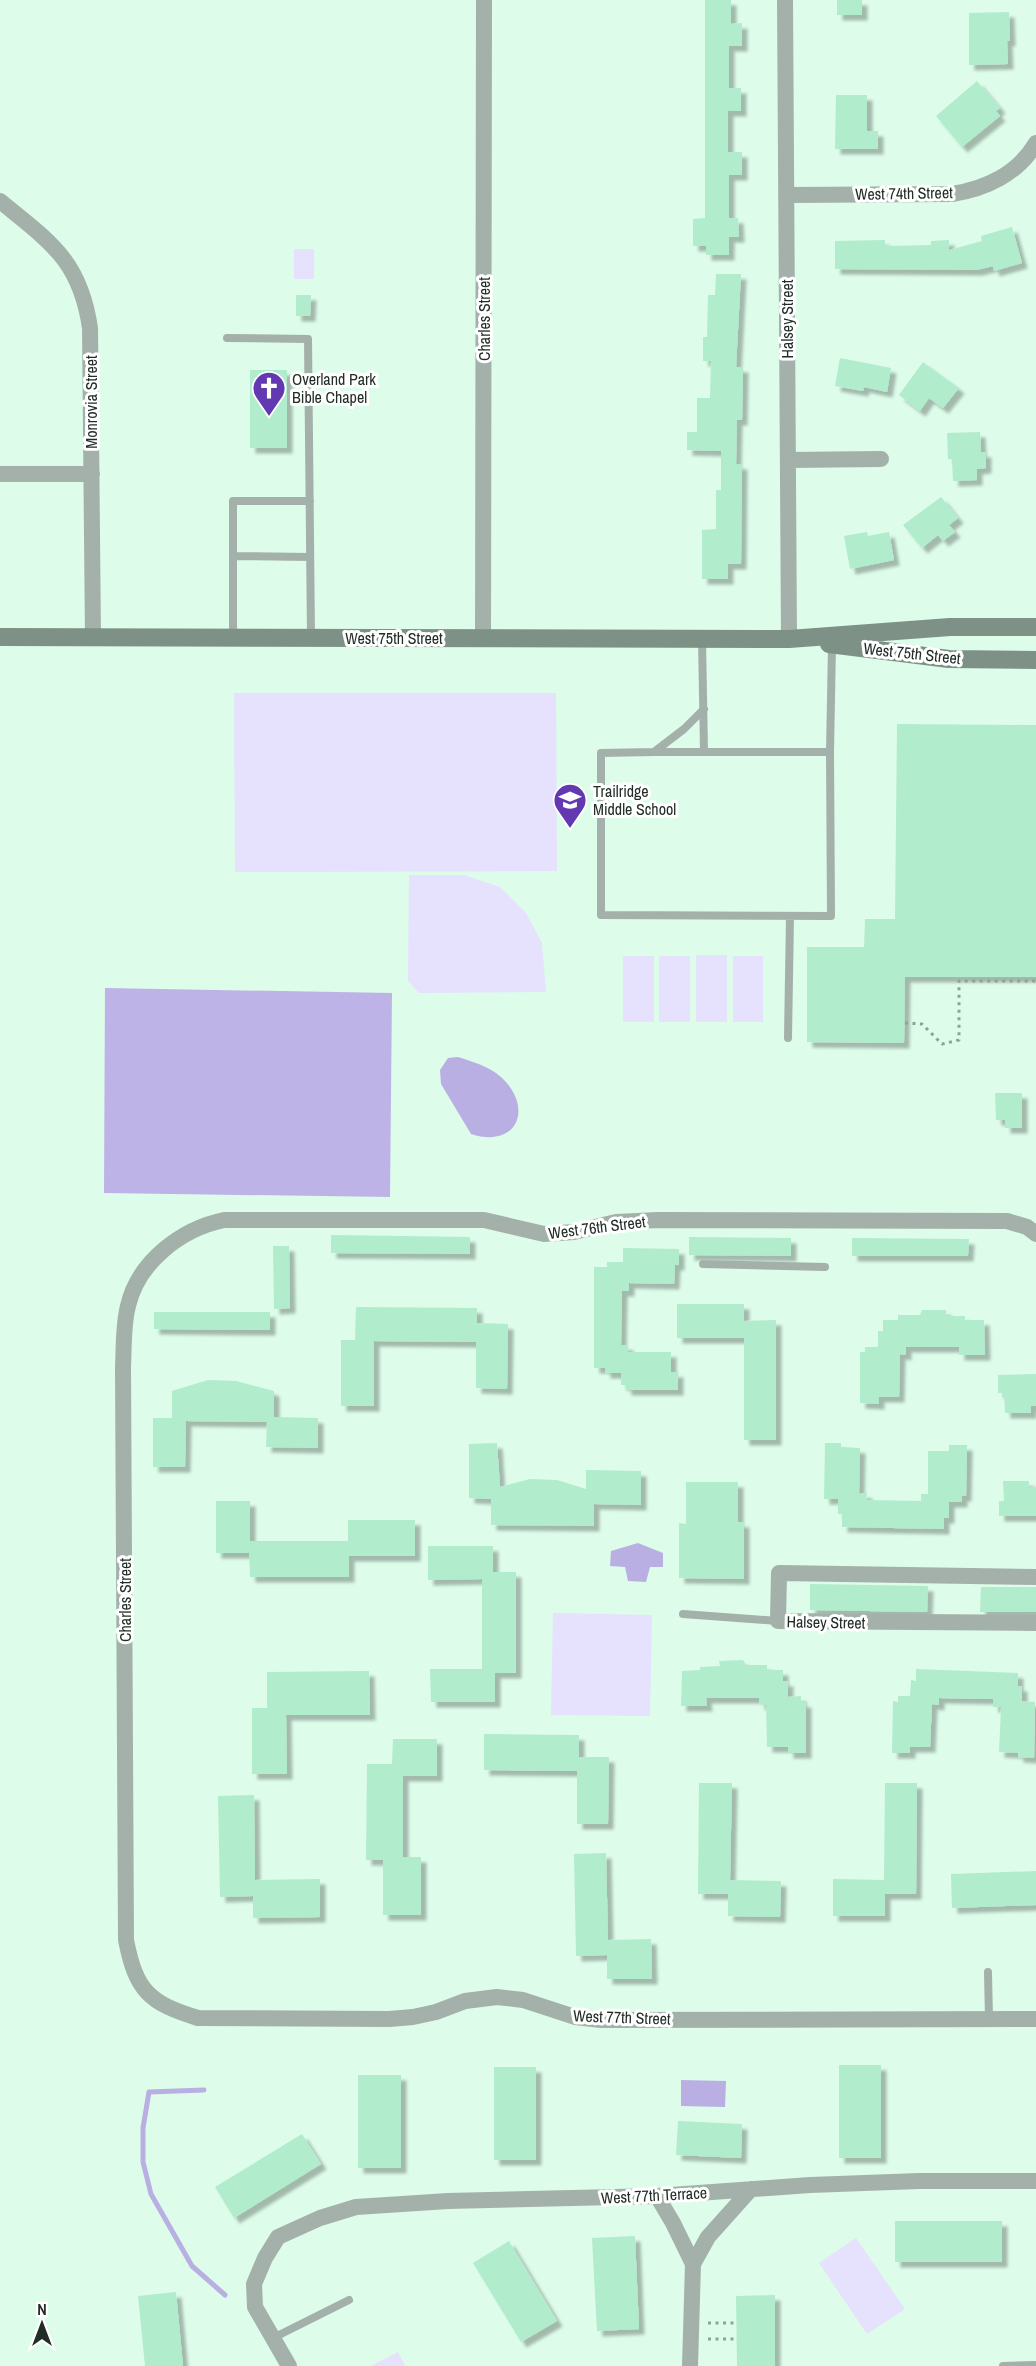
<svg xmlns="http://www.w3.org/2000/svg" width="1036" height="2366" viewBox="0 0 1036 2366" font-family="'Archivo Narrow',sans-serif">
	<defs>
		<filter id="shadow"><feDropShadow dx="5.5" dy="5.5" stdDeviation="1.5" flood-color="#0004"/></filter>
	</defs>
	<rect width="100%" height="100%" fill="#ddfcea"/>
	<path fill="#e6e1fd" d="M294,249H314V279H294Z
		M234,693H556L557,871L235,872Z
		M409,875H464L500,887L526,913L542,943L546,992L419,993L408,981Z
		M696,955H727V1022H696Z
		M623,956H654V1022H623Z
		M659,956H690V1022H659Z
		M733,956H763V1022H733Z
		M553,1613L652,1615L650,1716L551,1715Z
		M856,2238L905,2309L867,2334L819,2263Z
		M398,2352L405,2366H371Z"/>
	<path fill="#bdb3e7" d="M105,988L392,993L390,1197L104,1193Z"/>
	<path fill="#b9afe3" d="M458,1057C473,1062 489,1066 501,1077C534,1107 518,1149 471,1134L441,1084L440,1070L448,1058Z
		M638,1543L663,1553V1567H650L646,1582L628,1581L625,1567L610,1566L611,1551Z
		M681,2080L726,2081L725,2107L681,2106Z"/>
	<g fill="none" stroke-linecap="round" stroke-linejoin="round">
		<path stroke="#b9afe3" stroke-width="5" d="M204,2090L149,2092L143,2128V2162L151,2194L192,2266L225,2295"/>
	</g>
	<path fill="#b1eccd" filter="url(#shadow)" d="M705,0H731V24L742,23V46H729V88H741V111H728V152H742V175H729V218H738L739,237H729V255H706V246H693V219L705,218Z
		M837,0H862V15H837Z
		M1009,12L1010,41H1007L1008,64L969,65V13Z
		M977,81L1000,108L996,111L1000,116L962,147L936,116Z
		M836,95H867V131H878V149H835Z
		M1012,227L1022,263L994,271L993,266L977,270L835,269V241L885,240V246L931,245V241L949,240V250L982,241L981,236Z
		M716,274H741L736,367H743L742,420H737L736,464H742L741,564H728V579H702V530L716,529V490H721V451L687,450V432H697V398H710L711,361H703V337H707L708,295H715Z
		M296,295H311L310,316H296Z
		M840,358L891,368L887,392L864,387L863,391L835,386Z
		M923,362L959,388L943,408L929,398L920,411L899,395Z
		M250,370H287V448H250Z
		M980,432L981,452H986V468L977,469V480L953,481L952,459H948L947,433Z
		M941,497L958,518L949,525L955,532L943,541L938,535L922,548L903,525Z
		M867,532L868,536L889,532L894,560L850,569L844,536Z
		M897,724L1036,725V977H905L904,1043L807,1042V947H864L865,919H895Z
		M995,1093H1022V1128H1005V1120H996Z
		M331,1235L470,1237V1254L331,1253Z
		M689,1237L791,1238V1256L689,1255Z
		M852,1238L969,1239L968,1256H852Z
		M273,1246H289L290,1308L274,1309Z
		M623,1248L679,1249V1265H675L674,1284L629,1283V1291H622L621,1345H628V1352H671V1372H678V1390H626V1385H621V1373H605V1368H594V1267H607V1262H623Z
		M677,1304H744V1321L776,1320V1440H744V1338H677Z
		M356,1307L477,1308V1323L508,1324L507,1389L476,1388V1342L374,1341V1406H341V1340H355Z
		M922,1310H946V1316H965V1320H984L985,1355H959V1347H906V1355L900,1354L899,1397H879V1404L860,1403V1352H865V1347H878V1331H883V1320H898V1315H920Z
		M154,1312H270V1330L154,1329Z
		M1036,1374V1406H1031V1413H1005L1004,1393H998V1375Z
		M208,1380L236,1381L274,1391V1417L318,1418V1448L266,1447L267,1422L186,1421L185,1467H153V1418H172V1391Z
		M497,1443L500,1487L530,1479L557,1480L586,1489V1470L641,1471V1505L594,1504V1526L491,1525V1499L469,1498V1444Z
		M825,1443H841V1447L860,1448L859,1493H867L866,1500L921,1501V1494H928V1451H949V1445H967L966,1496H962V1502H949V1518H944V1529L842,1527V1514H838V1499H824Z
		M1003,1481H1029V1488L1036,1487V1516H999V1501H1004Z
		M686,1482H738V1522H744V1579L679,1578V1523L686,1524Z
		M216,1501H250V1541H348V1520H415V1556H349V1577H250L249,1553H216Z
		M428,1546H493V1572H516V1673H495V1702H431L430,1669H482V1579L428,1580Z
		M810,1584L928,1586L927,1612L810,1610Z
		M981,1587H1036V1612H980Z
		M743,1660L746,1665H767V1670H783V1681H788V1697L801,1696V1702H806V1753H788V1747H767L766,1704L760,1705L759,1698H706L707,1706H681L682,1671L700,1670V1667L720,1666L719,1661Z
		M916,1669L1018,1673V1686H1022V1701L1035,1702L1034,1758L1018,1757V1753L999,1752L1001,1707H993V1699L939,1698V1705L932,1704L930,1747H910V1753H892L893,1701L898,1702V1696H910L911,1680L916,1681Z
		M369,1671L370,1715H286L287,1774H252V1708H267V1672Z
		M484,1734L579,1735V1757H609L608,1824H577V1771L484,1770Z
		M393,1739H437V1776H403V1857H421V1915H383V1860H366L367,1764H392Z
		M699,1783H732L730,1880L781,1881L780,1917L728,1916V1894H698Z
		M885,1783H917L916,1894H885V1916H833V1879L884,1880Z
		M254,1795L255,1880L320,1879V1917L253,1918V1896L220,1897L218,1796Z
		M606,1853L608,1940L651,1939L652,1979H607V1955L576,1956L574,1854Z
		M1036,1871V1905L952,1908L951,1874Z
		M839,2065H881V2158H839Z
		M494,2067H536V2160H494Z
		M358,2075H401V2168H358Z
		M678,2121L742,2124L741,2158L676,2155Z
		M302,2134L321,2164L234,2218L215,2187Z
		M895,2221H1002V2262H895Z
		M635,2236L639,2329L597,2331L592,2238Z
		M509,2241L557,2321L521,2342L473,2263Z
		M176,2292L183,2366H145L138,2296Z
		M775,2295V2366H737L736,2296Z"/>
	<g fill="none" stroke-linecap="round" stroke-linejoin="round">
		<path stroke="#8da396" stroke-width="3" stroke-dasharray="3 4.5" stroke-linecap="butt" d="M905,1023L922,1024L942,1044L959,1040V981H1036
			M708,2323H736
			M708,2339H736"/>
		<path stroke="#a4b1aa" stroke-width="8" d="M227,338L308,339L311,637
			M233,556L310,557
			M233,637V501H310
			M702,639L704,752
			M654,752H830L831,916L601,915V753L654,752L684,729L704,709
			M830,752L832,644
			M788,1038L790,916
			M703,1264L825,1267
			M683,1614L778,1621
			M988,1972L989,2019
			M273,2338L349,2300
			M1003,2366L1036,2365"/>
		<path stroke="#a4b1aa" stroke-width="16" d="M785,0L789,639
			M786,195L952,194C985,189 1018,174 1036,143
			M0,201C50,242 80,260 90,328L93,638
			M788,460L881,459
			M0,474H92
			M483,638L484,0
			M1036,1234L1027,1227L1007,1221L658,1220L616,1222L574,1232L544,1234L484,1220H224C181,1229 138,1262 128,1306C123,1325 124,1347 123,1367L126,1940C136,1991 149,2003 198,2018L389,2019L413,2017L436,2012L465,2001L497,1997L523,2000L575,2017L601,2020L1036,2019
			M1036,1577L779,1573L778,1621L1036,1623
			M657,2196L673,2223L693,2264
			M289,2366L255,2307L254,2284L265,2258L278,2237L320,2218L356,2207L448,2201L657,2196L810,2185L919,2181H1036
			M690,2366L693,2264L708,2237L751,2189"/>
		<path stroke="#7e9186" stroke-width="18" d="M0,637L789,639L950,627H1036
			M829,644L949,659L1036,660"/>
	</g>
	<defs>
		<symbol id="church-pin" viewBox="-11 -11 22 30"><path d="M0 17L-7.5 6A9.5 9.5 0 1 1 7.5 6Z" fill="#6239b1" stroke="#fff"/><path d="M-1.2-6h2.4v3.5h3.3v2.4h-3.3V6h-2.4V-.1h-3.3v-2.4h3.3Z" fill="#fff"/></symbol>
		<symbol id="school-pin" viewBox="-11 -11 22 30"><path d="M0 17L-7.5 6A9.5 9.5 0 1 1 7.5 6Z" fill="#6239b1" stroke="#fff"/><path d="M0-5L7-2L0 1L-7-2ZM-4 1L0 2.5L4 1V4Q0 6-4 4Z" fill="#fff"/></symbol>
	</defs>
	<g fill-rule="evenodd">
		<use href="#church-pin" x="250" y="369" width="38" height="52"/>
		<use href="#school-pin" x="551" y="781" width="38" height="52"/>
	</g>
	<g text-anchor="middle" stroke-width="6" stroke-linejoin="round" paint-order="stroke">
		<g font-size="16" fill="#222d27" stroke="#fff">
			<text transform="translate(904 193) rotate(-1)" y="6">West 74th Street</text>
			<text transform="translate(484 319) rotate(-90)" y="6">Charles Street</text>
			<text transform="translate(787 319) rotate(-90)" y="6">Halsey Street</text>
			<text transform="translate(91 402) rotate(-90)" y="6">Monrovia Street</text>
			<text x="394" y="644">West 75th Street</text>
			<text transform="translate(912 653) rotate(6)" y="6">West 75th Street</text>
			<text transform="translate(597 1227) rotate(-7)" y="6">West 76th Street</text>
			<text transform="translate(125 1600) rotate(-90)" y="6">Charles Street</text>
			<text transform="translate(826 1622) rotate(1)" y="6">Halsey Street</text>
			<text transform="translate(622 2017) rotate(2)" y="6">West 77th Street</text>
			<text transform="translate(654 2195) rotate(-3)" y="6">West 77th Terrace</text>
		</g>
		<g font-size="16" fill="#222d27" stroke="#fff" text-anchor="start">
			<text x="292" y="385">Overland Park<tspan x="292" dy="18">Bible Chapel</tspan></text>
			<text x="593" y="797">Trailridge<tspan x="593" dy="18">Middle School</tspan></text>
		</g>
	</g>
	<g transform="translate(42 2324)" stroke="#ffffff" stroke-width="4.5" paint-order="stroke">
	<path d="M0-4.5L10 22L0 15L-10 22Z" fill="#222d27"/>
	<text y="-9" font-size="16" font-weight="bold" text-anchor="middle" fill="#222d27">N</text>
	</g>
</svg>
